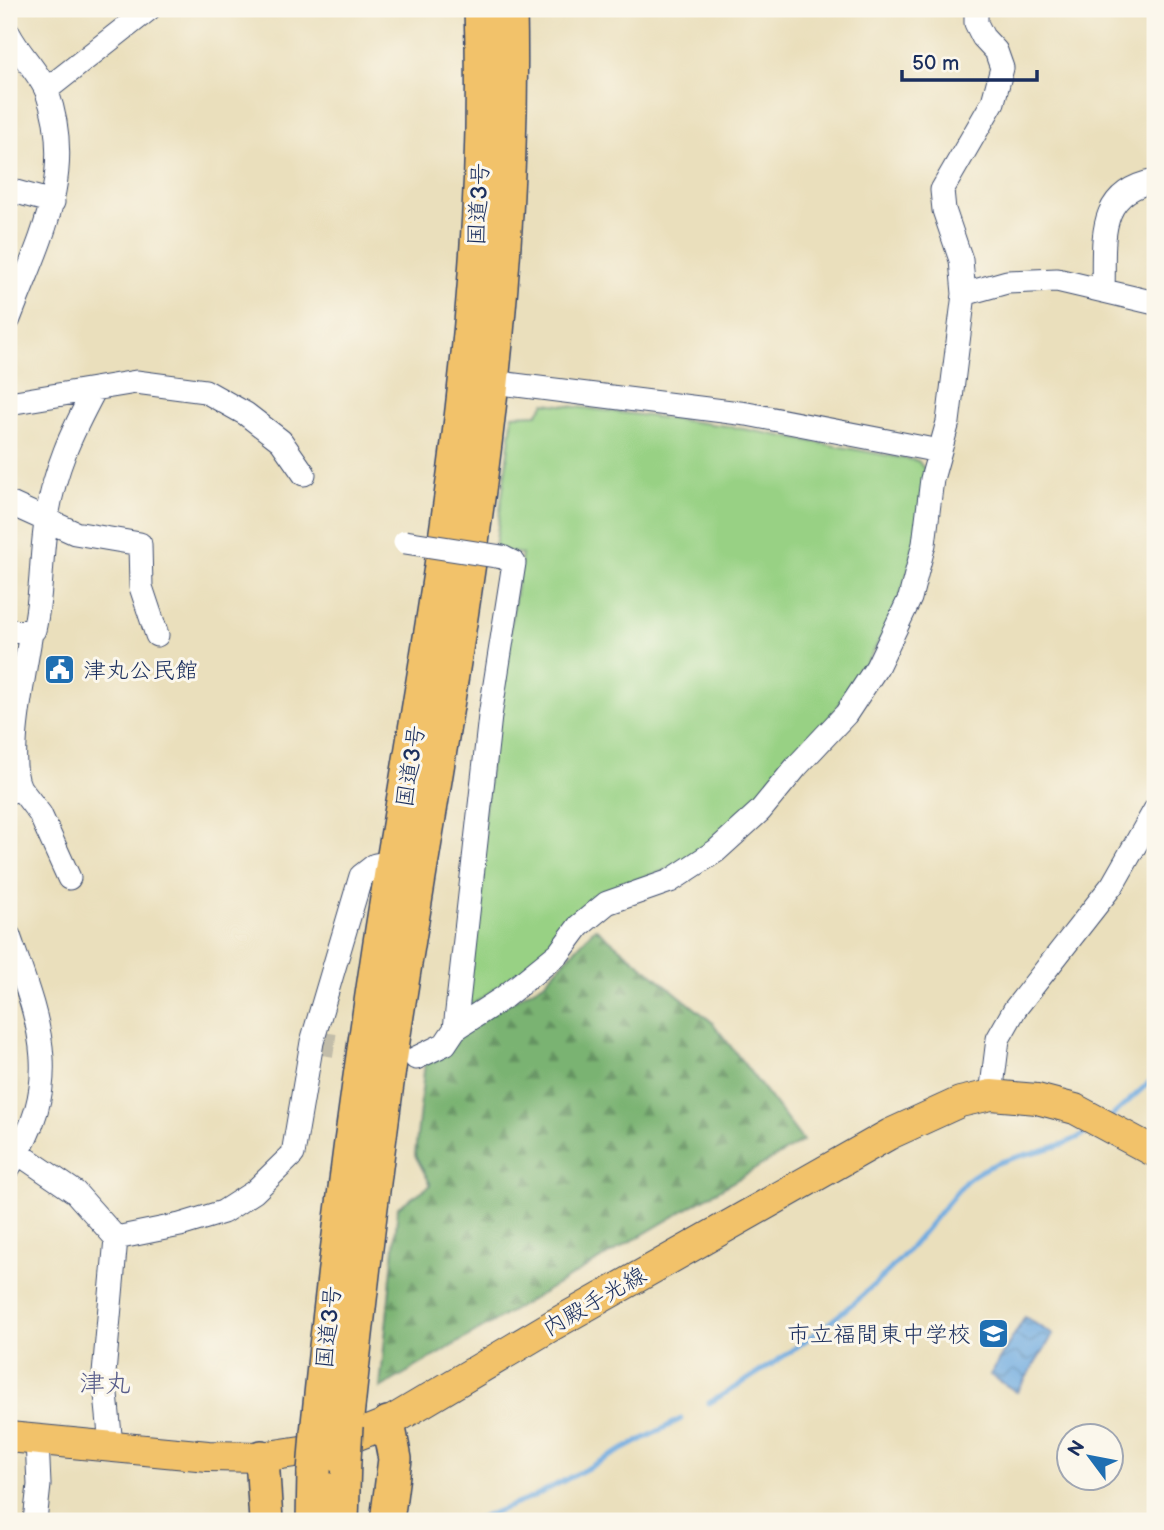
<svg xmlns="http://www.w3.org/2000/svg" width="1164" height="1530" viewBox="0 0 1164 1530" font-family="'Balsamiq Sans','Klee One',sans-serif">
	<defs>
		<pattern id="forest-firs" width="22" height="20" patternUnits="userSpaceOnUse" patternTransform="scale(1.75)"><rect width="22" height="20" fill="#7ab372"/><path d="M5 1l3.5 6h-7zM16 11l3.5 6h-7z" fill="#639261"/></pattern>
		<pattern id="water-waves" width="16" height="10" patternUnits="userSpaceOnUse" patternTransform="scale(1.75)"><rect width="16" height="10" fill="#6fabe0"/><path d="M0 5q4-4 8 0t8 0" fill="none" stroke="#5a8cb9"/></pattern>
	</defs>
	<rect width="100%" height="100%" fill="#fbf7ec"/>
	<filter id="ink" filterUnits="userSpaceOnUse"><feTurbulence type="fractalNoise" baseFrequency=".0143" numOctaves="2"/><feDisplacementMap in="SourceGraphic" scale="14" xChannelSelector="R" yChannelSelector="G"/><feConvolveMatrix kernelMatrix="1 2 1 2 8 2 1 2 1" color-interpolation-filters="sRGB"/></filter>
	<filter id="wash" filterUnits="userSpaceOnUse"><feTurbulence type="fractalNoise" baseFrequency=".00686" numOctaves="4" result="noise"/><feDisplacementMap in="SourceGraphic" scale="28" xChannelSelector="R" yChannelSelector="G"/><feGaussianBlur stdDeviation="1.57" result="paint"/><feColorMatrix in="noise" values="0 0 0 0 0 0 0 0 0 0 0 0 0 0 0 0 0 1.4 0 .05"/><feComposite in="paint" operator="in"/></filter>
	<g filter="url(#wash)">
		<rect width="100%" height="100%" fill="#eadfbc"/>
		<path fill="#98d184" stroke="#5a8071" stroke-width="2" d="M545,403L727,426L918,461L925,470C919,512 916,556 900,596C864,689 771,801 689,858C659,878 620,879 592,901C576,913 566,930 553,944C530,968 499,986 472,1005L463,1000L495,721L522,554L495,549L513,415L537,414Z"/>
		<path fill="url(#forest-firs)" stroke="#4a7168" stroke-width="2" d="M595,928L712,1022L803,1141L380,1388L398,1207L431,1185L415,1155L425,1061L497,1010L544,983Z"/>
		<path fill="url(#water-waves)" stroke="#456d9f" stroke-width="2" d="M1025,1317L1053,1335L1017,1392L990,1375Z"/>
		<g fill="none" stroke-linecap="round" stroke-linejoin="round">
			<path stroke="#6fabe0" stroke-width="5" d="M1111,1117L1155,1077
				M709,1403C770,1367 826,1330 878,1281C910,1252 937,1214 966,1181C1002,1151 1053,1156 1091,1130
				M473,1521L531,1498L681,1419"/>
		</g>
	</g>
	<g filter="url(#ink)">
		<g fill="none" stroke-linecap="round" stroke-linejoin="round">
			<path stroke="#c1bca9" stroke-width="23" stroke-dasharray="23 11" stroke-linecap="butt" d="M312,1042L378,1052"/>
			<defs>
				<path id="minor" d="M9,34C19,54 39,72 47,92C77,175 38,243 9,319
					M46,90L149,9
					M9,190L53,202
					M1103,290C1105,243 1094,192 1155,181
					M964,294L1007,282L1057,280L1155,303
					M492,382L747,414L939,451
					M9,403L136,382L205,391L246,414L281,441L304,474
					M9,503L75,533L140,544L141,587L157,635
					M9,632L34,630C43,591 40,555 47,517C55,468 71,434 94,391
					M20,788C5,758 26,668 31,632
					M9,792L20,788L40,814L69,878
					M9,936C40,1024 65,1083 9,1167
					M455,1029L490,716L514,563L502,557
					M416,1058L445,1044L455,1029L503,998L559,953L579,926L607,903L670,881L716,851L760,811L797,766L846,714L877,667L910,598L924,544L932,479L948,422L964,294L961,260L944,210L942,190L993,102L1002,68L996,51L983,37L976,23V9
					M991,1095L998,1039L1015,1009L1113,884L1155,810
					M18,1153L75,1192L116,1238L104,1374L111,1445
					M116,1238L180,1225L223,1212L254,1192L293,1154L312,1042L361,876L375,865L393,862
					M35,1521L39,1485L37,1440"/>
				<path id="major" d="M9,1437L208,1456L262,1457L327,1447L388,1423L553,1325L890,1134L960,1102L991,1095L1037,1099L1075,1109L1155,1152"/>
				<path id="highway" d="M346,1426C360,1295 375,1164 394,1034C446,694 518,355 510,9
					M317,1433C336,1241 362,1050 393,861C440,580 492,295 481,9
					M262,1457L266,1521
					M313,1521L314,1472
					M342,1521L344,1460
					M387,1521L395,1459L388,1423"/>
			</defs>
			<use href="#minor" stroke="#3a496c" stroke-width="25"/>
			<use href="#major" stroke="#3a496c" stroke-width="32"/>
			<use href="#highway" stroke="#3a496c" stroke-width="36"/>
			<use href="#minor" stroke="#fff" stroke-width="23"/>
			<use href="#major" stroke="#f2c26a" stroke-width="30"/>
			<use href="#highway" stroke="#f2c26a" stroke-width="33"/>
			<defs>
				<path id="minor-bridge" d="M405,542L502,557"/>
				<path id="highway-bridge" d="M344,1460L346,1426
					M314,1472L317,1433"/>
			</defs>
			<use href="#minor-bridge" stroke="#3a496c" stroke-width="25" stroke-linecap="butt"/>
			<use href="#highway-bridge" stroke="#3a496c" stroke-width="36" stroke-linecap="butt"/>
			<use href="#minor-bridge" stroke="#fff" stroke-width="23"/>
			<use href="#highway-bridge" stroke="#f2c26a" stroke-width="33"/>
		</g>
	</g>
	<defs>
		<symbol id="civic-square" viewBox="-11 -11 22 22"><rect x="-9" y="-9" width="18" height="18" rx="4" fill="#1f6fb2" stroke="#fbf7ec"/><path d="M-.6-6.5H3V-4.5H.6V-3L4-1V1h2V6H-6V1h2V-1L-.6-3ZM-1.2 2.5V6h2.4V2.5Z" fill="#fff"/></symbol>
		<symbol id="school-square" viewBox="-11 -11 22 22"><rect x="-9" y="-9" width="18" height="18" rx="4" fill="#1f6fb2" stroke="#fbf7ec"/><path d="M0-5L7-2L0 1L-7-2ZM-4 1L0 2.5L4 1V4Q0 6-4 4Z" fill="#fff"/></symbol>
	</defs>
	<g fill-rule="evenodd">
		<use href="#civic-square" x="42" y="652" width="35" height="35"/>
		<use href="#school-square" x="976" y="1316" width="35" height="35"/>
	</g>
	<g text-anchor="middle" stroke-width="6" stroke-linejoin="round" paint-order="stroke">
		<g font-size="23" fill="#1b2f5e" stroke="#fbf7ec">
			<text transform="translate(478 204) rotate(-87)" y="8">国道3号</text>
			<text transform="translate(410 766) rotate(-81)" y="8">国道3号</text>
			<text transform="translate(594 1301) rotate(-30)" y="8">内殿手光線</text>
			<text transform="translate(328 1327) rotate(-84)" y="8">国道3号</text>
		</g>
		<g font-size="23" fill="#1b2f5e" stroke="#fbf7ec" text-anchor="start">
			<text x="83" y="678">津丸公民館</text>
			<text x="971" y="1342" text-anchor="end">市立福間東中学校</text>
		</g>
		<g font-size="26" fill="#585d8a" stroke="#fbf7ec">
			<text x="105" y="1392">津丸</text>
		</g>
	</g>
	<rect width="1164" height="1530" fill="none" stroke="#fbf7ec" stroke-width="35"/>
	<g transform="translate(1090 1457) rotate(302)"><circle r="33" fill="#fbf7ec" stroke="#a1a7b3" stroke-width="2"/>
	<path d="M0-5L12 26L0 18L-12 26Z" fill="#1f6fb2"/>
	<text y="-10" font-size="19" font-weight="bold" text-anchor="middle" fill="#1b2f5e">N</text>
	</g>
	<path d="M902 70v10h135v-10" fill="none" stroke="#1b2f5e" stroke-width="3.5"/>
	<text x="912" y="70" font-size="21" fill="#1b2f5e" stroke="#fbf7ec" stroke-width="5" paint-order="stroke">50 m</text>
</svg>
